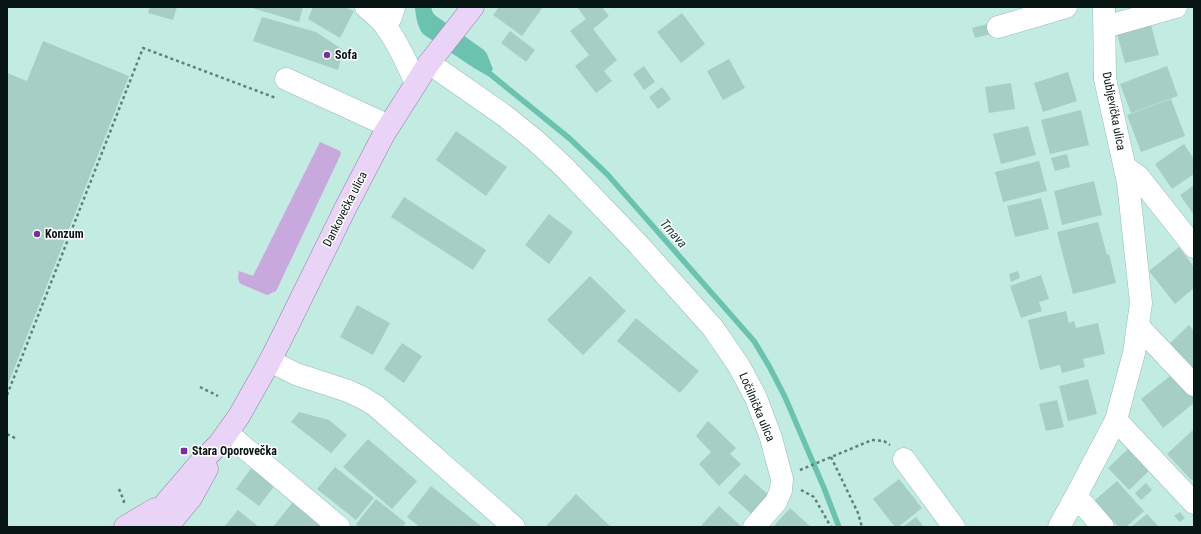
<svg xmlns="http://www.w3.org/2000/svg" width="1201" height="534" viewBox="0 0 1201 534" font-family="'Roboto Condensed',sans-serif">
	<rect width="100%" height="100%" fill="#c2ebe1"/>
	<path fill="#c8a9de" d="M320,142L340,151L341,154L278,287L276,291L267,295L241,284C237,280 238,276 239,271L253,276Z"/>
	<path fill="#6ac2af" d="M415,7H431L433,13L436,16L484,50L487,54L493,69L488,76L474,68L423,34C417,26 416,17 415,7Z"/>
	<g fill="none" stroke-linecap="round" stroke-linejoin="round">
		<path stroke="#6ac2af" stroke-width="5.5" d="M484,69L569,138L607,174L754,341L769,366L785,397L824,488L839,527"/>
	</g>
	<path fill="#a6cec4" d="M150,7H177L173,20L148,13Z
		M249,7H303L299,22Z
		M313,7H344L354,11L340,38L308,19Z
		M499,7H543L522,36L493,15Z
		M577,7H602L609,16L593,29L617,60L604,71L612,81L596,93L575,66L589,55L570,31L586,19Z
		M682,13L705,44L681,63L657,32Z
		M262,17L316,32L343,50L338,70L253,41Z
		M991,23L994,33L975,38L972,28Z
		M1151,25L1159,55L1125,63L1117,34Z
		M510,31L535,50L526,62L501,43Z
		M43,41L129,76L7,387V73L27,81Z
		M729,59L745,88L723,100L707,71Z
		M644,66L655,82L644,90L633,74Z
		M1167,66L1178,96L1131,113L1120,84Z
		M1068,72L1077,101L1043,112L1034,83Z
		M1011,83L1015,109L989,113L985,87Z
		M662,87L671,99L658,109L649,97Z
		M1171,99L1185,136L1141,152L1127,115Z
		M1081,110L1089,145L1050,154L1041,120Z
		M1028,126L1036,155L1001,164L993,134Z
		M456,131L507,167L486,196L436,160Z
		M1184,144L1194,159V174L1172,189L1155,164Z
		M1067,154L1070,167L1055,171L1051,158Z
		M1039,161L1047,191L1003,202L995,172Z
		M1094,181L1102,215L1062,225L1054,191Z
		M1194,185V215L1180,195Z
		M404,197L486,250L473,270L391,217Z
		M1041,198L1049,229L1015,237L1007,206Z
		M549,214L573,232L549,264L525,245Z
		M1098,222L1107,255L1109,254L1116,283L1073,294L1057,232Z
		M1179,247L1194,267V288L1175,304L1149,271Z
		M1018,271L1020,278L1011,282L1009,274Z
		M1041,275L1049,299L1039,302L1042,311L1021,318L1010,286Z
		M590,276L626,311L583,355L547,320Z
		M357,305L390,323L373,355L340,337Z
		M1066,311L1069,323L1074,321L1076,328L1098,323L1105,354L1083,359L1085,367L1062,373L1060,365L1040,370L1028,320Z
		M636,318L699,371L680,393L617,341Z
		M1189,325L1194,331V374L1168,345Z
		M402,343L422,356L404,383L384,369Z
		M1174,373L1194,398V403L1163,428L1141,399Z
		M1088,379L1097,414L1068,421L1059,386Z
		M1057,400L1064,427L1046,431L1039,404Z
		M299,412L329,420L347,435L331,453L291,422Z
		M708,421L736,448L730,454L741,464L719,486L699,464L711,452L696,436Z
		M1194,429V481L1192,479L1191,480L1167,454Z
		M368,439L417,481L392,509L343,467Z
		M1129,448L1150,470L1129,490L1108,468Z
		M252,467L276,484L259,506L236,489Z
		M335,467L374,498L356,520L317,489Z
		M745,474L772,498L755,517L728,493Z
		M899,479L922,508L898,527H895L873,499Z
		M1117,481L1144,511L1126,527H1118L1095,500Z
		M1146,483L1152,490L1141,500L1135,493Z
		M431,486L482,527H420L407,517Z
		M576,494L611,527H547L546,526Z
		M296,498L333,527H273Z
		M376,499L406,523L402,527H359L356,524Z
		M719,506L742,527H700Z
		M790,508L811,527H773Z
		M238,510L259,527H224Z
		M1180,512L1185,518L1180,522L1174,516Z
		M1147,514L1159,527H1131Z
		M916,517L924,527H903Z"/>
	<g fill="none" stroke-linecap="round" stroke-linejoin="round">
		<defs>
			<path id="minor" d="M366,7C373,13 381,19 386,27C399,44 407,64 416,83
				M386,26L391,17L394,7
				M998,27L1066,7
				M1105,27L1176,7
				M429,63L505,116L536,141L563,166L637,243L713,328L739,366L756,398L771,438L782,479L781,490L776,502L754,527
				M286,79L389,126
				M1125,167L1138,176L1194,247
				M1138,326L1194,385
				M270,361L296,374L348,391L363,398L376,406L514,527
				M1116,420L1194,503
				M227,433L339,527
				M904,459L954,527
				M1076,496L1103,527
				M1059,527L1076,496L1116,420L1134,353L1141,303L1128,182L1105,79L1104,7"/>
			<path id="major" d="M125,527L155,509
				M145,527L199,464L219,444L239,416L270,361L288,325L345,209L384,134L429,63L473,7
				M167,527L191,498L207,469"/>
		</defs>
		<use href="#minor" stroke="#95bdb3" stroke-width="23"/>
		<use href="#major" stroke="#917fa5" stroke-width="23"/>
		<path stroke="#637f79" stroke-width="2.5" stroke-dasharray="3 3" stroke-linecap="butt" d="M200,387L218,396
			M7,395L143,48L276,98
			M7,434L17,439
			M831,457L858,513L862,527
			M800,470L872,440L884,441L890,445
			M119,489L124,501L123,504
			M801,490L814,497L831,527"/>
		<use href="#minor" stroke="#fff" stroke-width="22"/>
		<use href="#major" stroke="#e9d4f8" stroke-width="22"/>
	</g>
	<g fill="#792fa2" stroke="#fff" stroke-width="1.5">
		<circle cx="327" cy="55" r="4"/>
		<circle cx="37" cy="234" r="4"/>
		<rect x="180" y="447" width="8" height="8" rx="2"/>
	</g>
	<g text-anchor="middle" stroke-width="3" stroke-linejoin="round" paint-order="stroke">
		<g font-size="12" font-weight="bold" fill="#071613" stroke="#fff" text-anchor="start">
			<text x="335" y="59">Sofa</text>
			<text x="45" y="238">Konzum</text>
			<text x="192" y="455">Stara Oporovečka</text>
		</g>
		<g font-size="12" fill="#071613" stroke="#fff">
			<text transform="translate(1114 111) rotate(79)" y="4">Dubljevička ulica</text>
			<text transform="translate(345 209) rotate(-63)" y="4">Dankovečka ulica</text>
			<text transform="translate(757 407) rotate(67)" y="4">Ločilnička ulica</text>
		</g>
		<g font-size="13" font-style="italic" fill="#1c443b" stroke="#fff">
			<text transform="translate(674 233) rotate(49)" y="5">Trnava</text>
		</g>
	</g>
	<rect width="1201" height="534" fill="none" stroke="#071613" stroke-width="16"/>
</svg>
